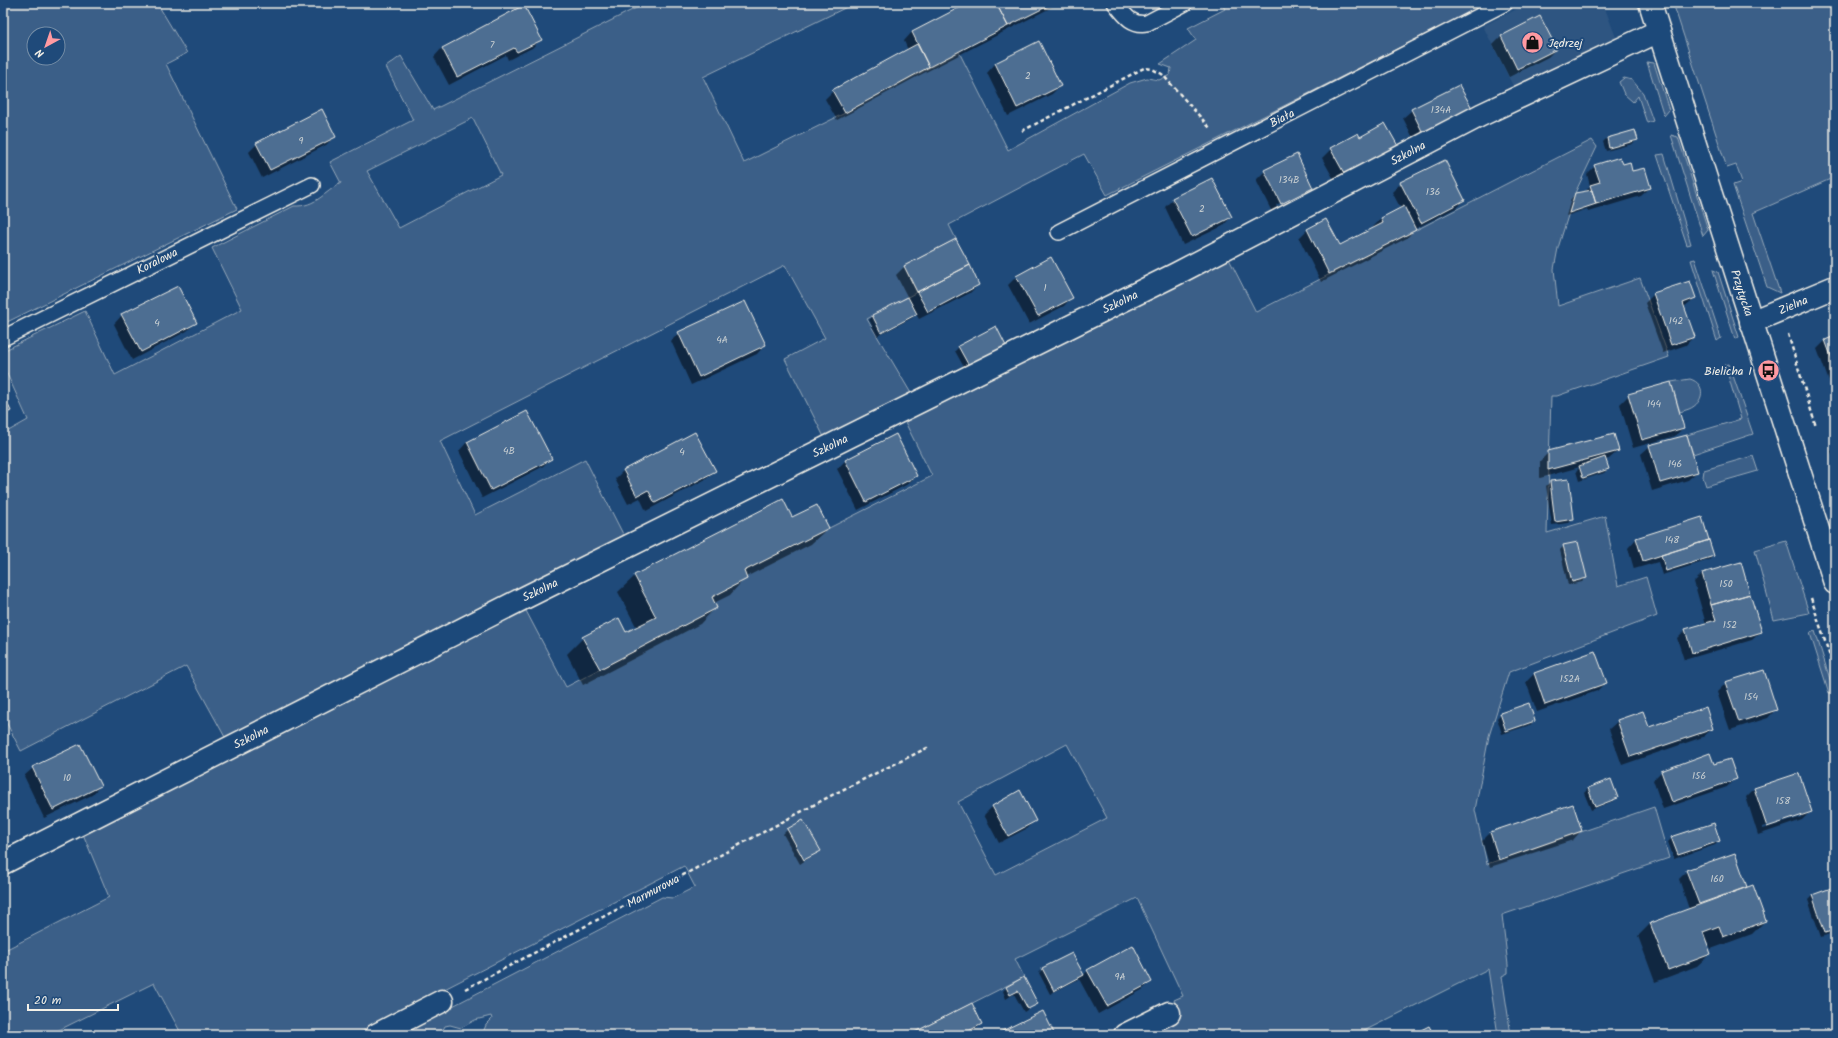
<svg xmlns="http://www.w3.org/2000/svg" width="1838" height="1038" viewBox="0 0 1838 1038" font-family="Kalam,sans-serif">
	<rect width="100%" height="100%" fill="#1f4a7a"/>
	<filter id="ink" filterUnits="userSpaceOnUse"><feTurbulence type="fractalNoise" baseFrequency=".025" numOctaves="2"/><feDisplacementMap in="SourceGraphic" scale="8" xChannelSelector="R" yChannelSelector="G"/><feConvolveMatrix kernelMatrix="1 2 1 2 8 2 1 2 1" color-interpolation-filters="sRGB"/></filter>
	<g filter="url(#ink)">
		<path fill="#2d5581" d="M1529,3H1603L1617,40L1514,88L1483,26Z"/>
		<path fill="#3a5f88" stroke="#97a8b8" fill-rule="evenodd" d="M3,3H157L187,53L166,64L237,209L3,324ZM34,34H58V58H34Z
			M646,3H855L703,77L744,163L845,113L959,52L1008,150L1130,83L1147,78L1159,80L1170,75L1171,68L1160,64L1196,40L1188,28L1225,9L1221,3H1488L1107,195L1084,154L949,225L956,239L904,266L917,292L867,319L912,395L825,439L785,359L825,338L785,265L440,441L475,515L585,459L625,538L226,739L186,666L21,751L3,716V434L28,420L3,365V351L85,311L115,375L242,309L212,248L294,206C316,207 324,192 341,183L330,162L413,120L386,67L401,56L433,110ZM473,118L501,175L399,228L367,171Z
			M1673,3H1835V177L1753,213L1780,293L1767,287L1733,185L1742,182L1736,165L1727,168Z
			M1647,62L1654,63L1669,110L1664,116Z
			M1624,78L1632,80L1643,93L1653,121L1647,123L1638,96L1633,102L1624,94L1619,82Z
			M1671,135L1678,137L1708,230L1703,236Z
			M1592,140L1597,147L1575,193L1558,248L1554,269L1558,306L1640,278L1669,357L1557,396H1551L1547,533L1605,516L1618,586L1646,577L1657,616L1509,672L1489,736L1475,810L1487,864L1654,807L1669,858L1502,915L1508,965V973L1502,976L1511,1035H1498L1488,969L1356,1035H1143L1181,1015L1174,1000L1183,996L1137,898L1015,959L1024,977L909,1035H482L486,1025L492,1019L491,1016L475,1020L461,1028L450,1025L445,1026L440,1035H397L662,897L673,898L695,887L684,866L355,1035H182L154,983L49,1035H3V951L109,897L83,834L524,607L566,687L717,608L712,597L747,579L744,571L932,476L904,420L1227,255L1256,312ZM1067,744L1107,818L996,875L958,802Z
			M1664,154L1691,244L1687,245L1657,155Z
			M1695,259L1721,338L1717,341L1691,260Z
			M1713,270L1718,272L1739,337L1735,339Z
			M1729,364L1753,434L1693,454L1687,435L1741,419L1725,365Z
			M1690,379C1707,384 1704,403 1689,409C1686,410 1683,411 1680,412L1671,382Z
			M1753,456L1758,471L1706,486L1703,477L1704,470Z
			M1786,541L1809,613L1774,620L1755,550Z
			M1815,631L1834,692L1829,693L1810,633Z"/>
		<path fill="#0007" fill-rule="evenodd" d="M970,3H1060L920,75L837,120L825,99L833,91L908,50L904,41L912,32Z
			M523,6L541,39L532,48L508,60L506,55L449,85L434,57L442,48Z
			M1540,17L1556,49L1548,57L1509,77L1493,45L1501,37Z
			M1039,43L1060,86L1052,94L1008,116L987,73L995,64Z
			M1470,108L1414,140L1403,118L1412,110Z
			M1634,131L1637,140L1632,144L1606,151L1603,142L1607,138Z
			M334,137L326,145L262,178L249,152L257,144Z
			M1360,138L1396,145L1336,183L1322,158L1331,149Z
			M1622,165L1650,188L1641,196L1588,212L1587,209L1566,216L1571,199L1575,194L1584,193L1590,186L1587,174L1595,166Z
			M1265,171L1312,188L1303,196L1272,212L1256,180ZM1303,192V194L1277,207L1276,205Z
			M1401,183L1464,200L1456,208L1415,229L1407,238L1321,282L1299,238L1307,230L1326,220L1340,247L1374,229L1373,227L1381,219L1401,209L1392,192Z
			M1173,199L1231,217L1223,226L1183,245L1165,207Z
			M955,240L978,285L970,293L919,319L916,314L912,318L877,336L869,320L873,316L908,298L896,275L904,267Z
			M1017,276L1072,297L1064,306L1029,324L1008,285Z
			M1654,294L1695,298L1684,307L1694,336L1686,345L1663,353L1645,303Z
			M122,315L195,323L187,331L132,360L114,324Z
			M679,333L765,345L757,354L691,385L671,341Z
			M1835,337V395H1834L1817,349L1825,341Z
			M1005,346L1001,350L965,369L955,351L959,347Z
			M1629,395L1683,428L1675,436L1633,448L1620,404Z
			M3,396L10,411L3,418Z
			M527,412L551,459L542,467L482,498L459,451L467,442Z
			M695,433L715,471L706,479L646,511L640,498L628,504L615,479L623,471Z
			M1650,446L1697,472L1688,480L1652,491L1641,454Z
			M1835,448V462L1831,451Z
			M1618,451L1609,459L1605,460L1608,469L1604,473L1579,481L1576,471L1580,467L1540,478V461L1549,452Z
			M845,461L916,476L908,484L858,510L837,469Z
			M1550,482L1573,519L1569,523L1552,525L1546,486Z
			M792,519L828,528L811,544L746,577L730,595L714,603L716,607L700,624L583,685L567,654L583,638L626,633L637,628L618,592L635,576Z
			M1701,519L1713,556L1709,560L1662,575L1658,562L1634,569L1628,548L1636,539Z
			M1564,546L1586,578L1582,582L1568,585L1560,550Z
			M1702,574L1761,632L1752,640L1684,660L1677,638L1686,629L1706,624L1694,582Z
			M1534,674L1605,683L1597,691L1537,712L1526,682Z
			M1726,683L1776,709L1768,718L1730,730L1717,692Z
			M1501,714L1534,721L1530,725L1502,734L1497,718Z
			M1618,721L1648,728L1712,729L1703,737L1622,765L1609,729Z
			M33,768L100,786L92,795L44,818L24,776Z
			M1661,772L1735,778L1727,787L1663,809L1653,780Z
			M1611,780L1617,797L1613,801L1591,810L1584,793L1588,789Z
			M1755,788L1810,812L1802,820L1758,835L1746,797ZM1802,814V817L1762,829V827Z
			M1572,805L1581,831L1573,840L1490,867L1482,841L1490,833Z
			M992,807L1035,820L1026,829L999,843L984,815Z
			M787,830L819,851L800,864L783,834Z
			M1672,838L1719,841L1715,845L1674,859L1668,842Z
			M1734,854L1746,888L1765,921L1752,934L1711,949L1708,942H1706L1710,954L1697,966L1655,982L1638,936L1650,924L1689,909L1679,879L1687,871Z
			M1833,889L1835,894V932L1821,937L1808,900L1812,896Z
			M1043,969L1083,976L1088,970L1151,982L1142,990L1098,1014L1079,979L1050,994L1039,973Z
			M1023,979L1036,1004L1024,1012L1014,994L1006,999L1003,991L1007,987Z
			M981,1024L973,1032L967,1035H911Z
			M1835,1030V1035H1825L1827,1033Z"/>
		<path fill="#4d6e92" stroke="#f4f1e8" d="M968,3H996L1008,26L929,67L912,32Z
			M996,3H1054L1008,26Z
			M524,5L542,40L517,52L514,48L457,77L442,48Z
			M1540,16L1557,49L1517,69L1501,36Z
			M1039,41L1061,86L1017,108L995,63Z
			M917,44L929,67L845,113L832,90Z
			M1459,85L1472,108L1423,133L1411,109Z
			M322,109L336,137L270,170L256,143Z
			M1385,123L1398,146L1345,175L1330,148L1358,133L1360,137Z
			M1635,130L1638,140L1609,148L1607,138Z
			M1297,154L1313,188L1281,204L1264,170Z
			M1620,157L1623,164L1630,162L1632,171L1645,168L1651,188L1596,204L1590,185L1600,182L1594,165Z
			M1445,160L1465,200L1421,223L1400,182Z
			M1212,178L1232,217L1192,237L1172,198Z
			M1592,190L1596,204L1569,213L1575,193Z
			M1404,206L1416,230L1329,274L1307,229L1326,219L1340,245L1383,223L1381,218Z
			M956,239L970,265L917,292L904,266Z
			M1051,257L1073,298L1038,316L1016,276Z
			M970,265L979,285L928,312L917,292Z
			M1690,281L1696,298L1683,303L1695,337L1671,345L1653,293Z
			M178,286L197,323L141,352L121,314Z
			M908,297L917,314L881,333L872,315Z
			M745,301L766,345L699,377L678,332Z
			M996,326L1006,346L969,366L958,346Z
			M1835,336V367L1825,340Z
			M1671,382L1684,428L1642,440L1628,394Z
			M3,395L11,411L3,415Z
			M527,411L552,459L491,490L467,442Z
			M695,432L716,471L655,503L648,490L637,496L623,470Z
			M896,434L917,476L866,502L845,460Z
			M1614,434L1619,451L1548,470V451Z
			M1687,435L1698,472L1660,483L1649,445Z
			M1605,457L1609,469L1583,478L1579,466Z
			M1569,479L1574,519L1555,522L1550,481Z
			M783,499L792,517L817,505L829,528L744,571L747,579L712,597L717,608L600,669L582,637L619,618L626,632L656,617L634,575Z
			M1702,517L1709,540L1643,561L1636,538Z
			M1709,540L1714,556L1666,571L1661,555Z
			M1578,542L1587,578L1572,582L1563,545Z
			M1741,562L1750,594L1711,605L1702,573Z
			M1750,594L1762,632L1692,653L1685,629L1716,620L1711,605Z
			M1595,651L1607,683L1545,705L1534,673Z
			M1764,670L1777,710L1739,722L1725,682Z
			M1529,703L1535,721L1506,731L1500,713Z
			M1706,707L1713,729L1630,757L1617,720L1643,711L1649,727Z
			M80,744L101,786L53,810L32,767Z
			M1710,753L1714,764L1730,759L1737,779L1672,802L1661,771Z
			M1799,773L1812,812L1767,827L1754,788Z
			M1611,779L1618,798L1595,807L1588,788Z
			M1020,790L1036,821L1008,836L992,806Z
			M1573,804L1582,831L1499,860L1490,832Z
			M803,820L821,851L804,860L787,829Z
			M1714,823L1720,841L1678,855L1671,837Z
			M1735,853L1747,887L1699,904L1686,870Z
			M1753,885L1766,921L1723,937L1719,926L1703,932L1711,954L1668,970L1650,923Z
			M1834,887L1835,930L1825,933L1812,895Z
			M1133,945L1152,982L1107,1006L1087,970Z
			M1072,953L1084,975L1054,991L1042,968Z
			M1024,977L1038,1004L1028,1009L1018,991L1010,995L1006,987Z
			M972,1003L982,1024L961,1035H909Z
			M1043,1011L1055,1035H999L998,1033Z
			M1429,1026L1434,1035H1411Z"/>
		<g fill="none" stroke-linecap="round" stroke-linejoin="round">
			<defs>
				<path id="service" d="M1115,3C1124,14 1131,26 1147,23L1185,3
					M1059,232L1505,3
					M3,338L312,185"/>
				<path id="minor" d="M1751,322L1835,287
					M3,863L526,597L1176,274L1481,115L1659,31
					M376,1035L442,1001
					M1125,1035L1169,1013"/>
				<path id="secondary" d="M1650,3L1835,583"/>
			</defs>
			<use href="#service" stroke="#f4f1e8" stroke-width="18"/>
			<use href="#minor" stroke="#f4f1e8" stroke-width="25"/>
			<use href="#secondary" stroke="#f4f1e8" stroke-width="25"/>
			<path stroke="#f4f1e8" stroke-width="2.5" stroke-dasharray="4 3" stroke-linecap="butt" d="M1022,131L1144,68L1152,69L1162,74L1210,128
				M1788,334L1816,427
				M1811,598L1835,672
				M465,989L689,872L836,793L929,747"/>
			<use href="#service" stroke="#1f4a7a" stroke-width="15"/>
			<use href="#minor" stroke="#1f4a7a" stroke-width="22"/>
			<use href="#secondary" stroke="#1f4a7a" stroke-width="22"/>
		</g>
	</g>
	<defs>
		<symbol id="shop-disc" viewBox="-11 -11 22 22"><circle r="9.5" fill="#ff9aa2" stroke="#1f4a7a"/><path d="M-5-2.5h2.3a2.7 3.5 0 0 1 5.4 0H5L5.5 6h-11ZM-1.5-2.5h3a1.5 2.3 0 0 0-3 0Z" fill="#111"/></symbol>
		<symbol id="bus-disc" viewBox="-11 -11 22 22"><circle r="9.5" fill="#ff9aa2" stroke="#1f4a7a"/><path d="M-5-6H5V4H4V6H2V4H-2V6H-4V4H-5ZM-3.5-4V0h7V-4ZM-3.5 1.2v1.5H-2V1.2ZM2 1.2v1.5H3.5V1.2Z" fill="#111"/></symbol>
	</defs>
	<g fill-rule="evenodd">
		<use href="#shop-disc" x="1520" y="30" width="25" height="25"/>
		<use href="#bus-disc" x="1756" y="358" width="25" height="25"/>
	</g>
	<g text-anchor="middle" stroke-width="4" stroke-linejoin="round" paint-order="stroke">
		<g font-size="10" fill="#cad0d2">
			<text x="492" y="48">7</text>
			<text x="1028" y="79">2</text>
			<text x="1441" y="113">134A</text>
			<text x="301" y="144">9</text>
			<text x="1289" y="183">134B</text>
			<text x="1433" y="195">136</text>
			<text x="1202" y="212">2</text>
			<text x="1045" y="291">1</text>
			<text x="1676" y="324">142</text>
			<text x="157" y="326">4</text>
			<text x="722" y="343">4A</text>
			<text x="1654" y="407">144</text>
			<text x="509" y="454">4B</text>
			<text x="682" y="455">4</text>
			<text x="1675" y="467">146</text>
			<text x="1672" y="543">148</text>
			<text x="1726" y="587">150</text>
			<text x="1730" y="628">152</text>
			<text x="1570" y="682">152A</text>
			<text x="1751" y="700">154</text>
			<text x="1699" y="779">156</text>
			<text x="67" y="781">10</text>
			<text x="1783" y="804">158</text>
			<text x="1717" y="882">160</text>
			<text x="1120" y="980">9A</text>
		</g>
		<g font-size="12" fill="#f4f1e8" stroke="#1f4a7a" text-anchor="start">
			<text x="1548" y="47">Jędrzej</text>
			<text x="1752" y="375" text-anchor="end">Bielicha I</text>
		</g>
		<g font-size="12" fill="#f4f1e8" stroke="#1f4a7a">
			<text transform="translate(1282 118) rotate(-27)" y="4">Biała</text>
			<text transform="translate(1408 153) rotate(-28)" y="4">Szkolna</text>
			<text transform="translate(157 261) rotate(-26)" y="4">Koralowa</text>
			<text transform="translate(1742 293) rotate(72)" y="4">Przytycka</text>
			<text transform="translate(1120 302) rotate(-26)" y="4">Szkolna</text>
			<text transform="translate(1793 305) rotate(-23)" y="4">Zielna</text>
			<text transform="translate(830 446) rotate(-26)" y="4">Szkolna</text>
			<text transform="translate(540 590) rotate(-26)" y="4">Szkolna</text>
			<text transform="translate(251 737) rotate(-27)" y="4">Szkolna</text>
			<text transform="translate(653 891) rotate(-28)" y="4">Marmurowa</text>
		</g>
	</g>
	<rect width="1838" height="1038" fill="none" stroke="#1f4a7a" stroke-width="16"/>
	<rect x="8" y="8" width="1822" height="1022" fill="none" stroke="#f4f1e8" stroke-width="1.5" filter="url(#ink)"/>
	<g transform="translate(46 46) rotate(220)"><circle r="19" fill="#1f4a7a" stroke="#748da6"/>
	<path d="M0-3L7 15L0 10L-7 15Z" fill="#ff9aa2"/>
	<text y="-6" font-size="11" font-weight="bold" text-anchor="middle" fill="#f4f1e8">N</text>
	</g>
	<path d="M28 1004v6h90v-6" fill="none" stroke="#f4f1e8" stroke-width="2"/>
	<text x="34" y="1004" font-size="12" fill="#f4f1e8" stroke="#1f4a7a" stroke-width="3" paint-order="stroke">20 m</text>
</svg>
